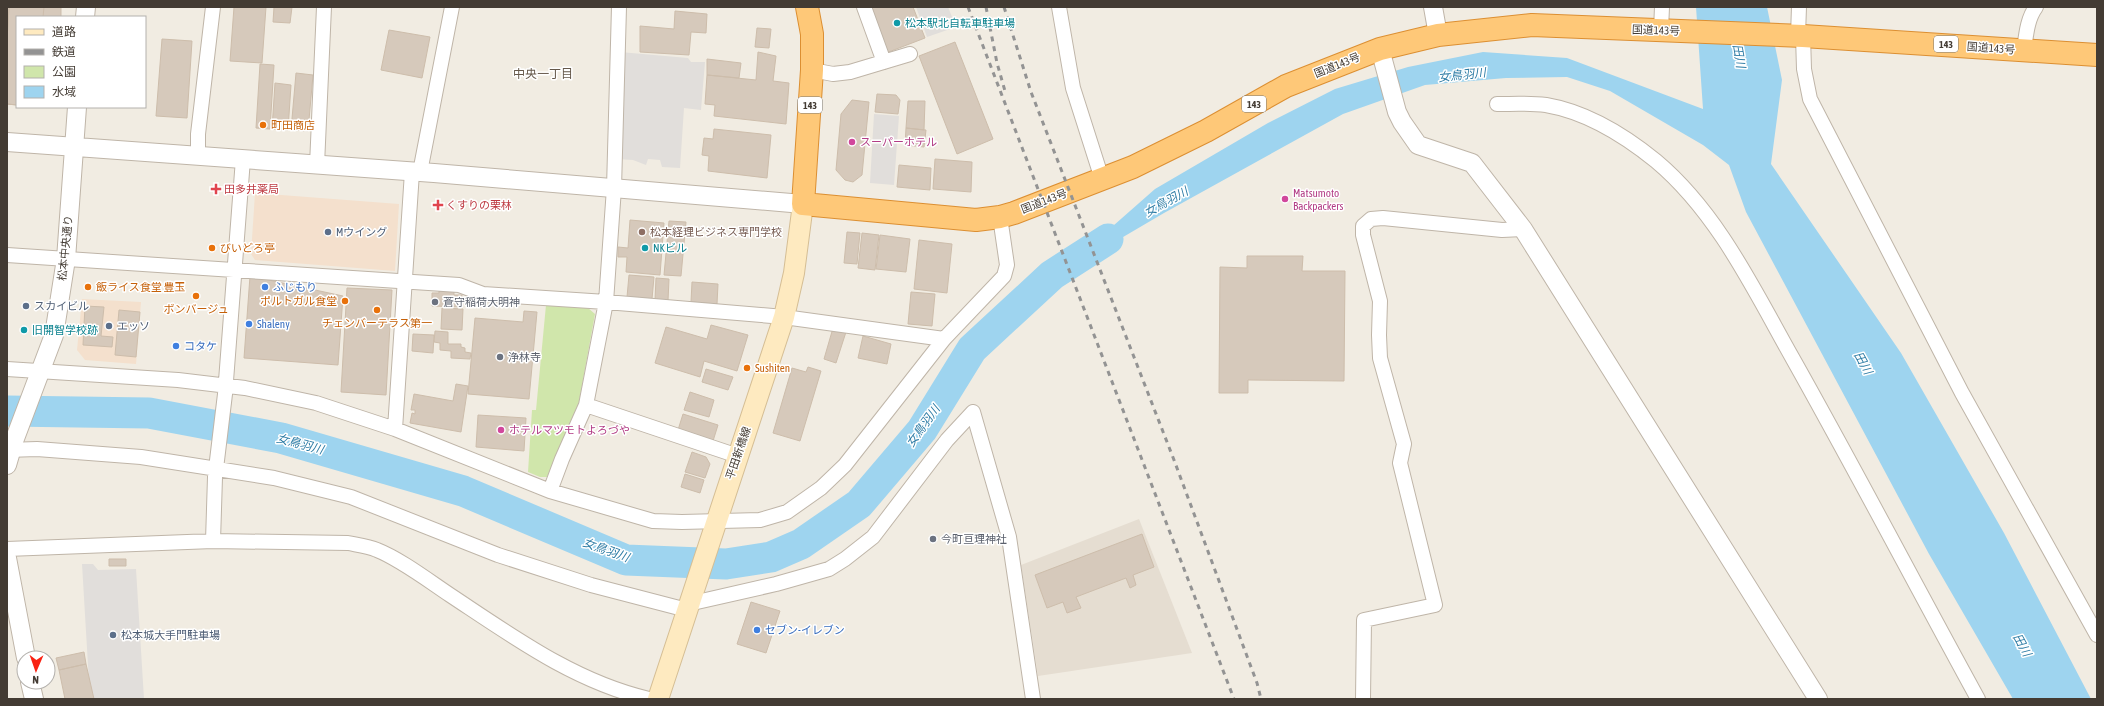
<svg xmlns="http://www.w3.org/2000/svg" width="2104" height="706" viewBox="0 0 2104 706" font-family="'Asap Condensed','Noto Sans JP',sans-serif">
	<rect width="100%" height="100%" fill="#f1ece2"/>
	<path fill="#e5ddd1" d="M1139,519L1192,653L1038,676L1021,565Z"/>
	<path fill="#f4e0cd" d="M255,193L399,204L395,271L255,260L251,254Z
		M82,299L141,302L136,364L85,360L77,350Z"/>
	<path fill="#d0e6ab" d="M546,305L588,308L595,314L579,402L547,477H540L528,472L532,410H536Z"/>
	<path fill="#e1dedb" d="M916,7H948L956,27L927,37Z
		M620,52L688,58L691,62H705L701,110L684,108L680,168L662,167L660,160L648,159L646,165L633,160L617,159Z
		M874,114L899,116L894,185L870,183Z
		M82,564H93L98,570L136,569L144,699H90Z"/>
	<path fill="#9ed4ef" d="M1696,7H1767L1782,80L1771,164L1901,353L2004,533L2091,699H2013L1929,554L1746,212L1729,165L1703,145L1610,91L1567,77L1506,78L1425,85L1343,114L1164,213L1055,277L1155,189L1268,123L1335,89L1408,67L1483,52L1567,58L1703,109Z"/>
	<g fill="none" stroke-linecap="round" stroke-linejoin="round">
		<path stroke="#9ed4ef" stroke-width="31" d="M7,411L149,413L281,438L463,491L626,560L726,564L771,557L801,544L859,504L922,430L972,349L1052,275L1108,239"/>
	</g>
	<path fill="#d6c9bb" stroke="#cdbdab" d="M9,7H61V17H17V105L7,104V39Z
		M9,7H44L43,17H17V105L7,104V39Z
		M234,7H266L262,63L230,61Z
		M274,7H292L290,23L273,22Z
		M868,7H913L925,38L886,53Z
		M675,11L707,14L706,33L691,32L689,55L640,52V26L674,29Z
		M757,28L771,29L769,48L755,47Z
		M389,30L430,37L422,78L381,70Z
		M162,39L192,41L187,118L156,116Z
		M955,42L993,139L957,154L919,56Z
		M758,52L776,56L773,81L789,83L786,124L714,116L715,105L705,104L707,75L756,80Z
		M707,59L741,63L739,78L707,75Z
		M260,64L274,65L270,129L256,128Z
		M296,73L313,75L308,131L291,130Z
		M275,83L291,85L288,130L272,129Z
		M877,94L896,95L900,100L898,114L875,112Z
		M852,100L869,102L862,175L853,182L845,180L836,170L841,114Z
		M908,101H925L924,130L906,128Z
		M906,128L926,130L924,147L905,145Z
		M714,129L771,135L767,178L708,171L709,156L702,155L704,138L713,139Z
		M935,159L972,162L971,192L933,189Z
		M899,165L931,168L930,190L897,187Z
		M630,220L664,223L660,275L626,272L627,257H618V247L628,248Z
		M669,221L686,222L681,276L664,275Z
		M847,232L860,233L857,264L844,263Z
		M862,233L879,235L875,270L858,268Z
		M880,235L910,239L906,272L876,269Z
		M919,240L952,244L947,293L914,289Z
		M1247,256H1303L1302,271H1345L1344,381L1248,380V393H1219L1220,267L1247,268Z
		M629,275L654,277L652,299L627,297Z
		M250,276L343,296L338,365L244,358Z
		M656,278L669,279L668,301L655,300Z
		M692,282L718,284L717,304L691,302Z
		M347,288L392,290L386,395L341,392Z
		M439,291H454V295H462V307L432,306V293H439Z
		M911,292L935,294L932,326L908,324Z
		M85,306L104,307L101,336L113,337L112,347L83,345Z
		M442,308L463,309L462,330L441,329Z
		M119,310L140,312L136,357L115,355Z
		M524,311L537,312L529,399L468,394L475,318L523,322Z
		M711,325L748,335L737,371L704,361L700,377L655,363L666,327L707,339Z
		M833,328L846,332L836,363L824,359Z
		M435,331L448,332V344H461V347L465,348V352L471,353L470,359L451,358V351L440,350V343L434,342Z
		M413,334L434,335L433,353L412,351Z
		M863,336L891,344L887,364L858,358Z
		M808,367L821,371L800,441L773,433L792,368L806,372Z
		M706,369L733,377L728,390L702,382Z
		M456,384L468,386L461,432L410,423L412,413L415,414V410H411L414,394L453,401Z
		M690,392L714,400L709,417L684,410Z
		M683,414L718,425L713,441L678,430Z
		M478,415L526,418L524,451L476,447Z
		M692,452L706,457L710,464L705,478L685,472Z
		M685,474L704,480L700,493L681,487Z
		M1142,534L1154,567L1133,575L1136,585L1130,588L1126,578L1076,597L1081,608L1067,613L1063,602L1047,608L1035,575Z
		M109,559H126V566H109Z
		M751,602L780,611L766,653L737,644Z
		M84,652L86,664L59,670L56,658Z
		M86,664L94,699H65L59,670Z"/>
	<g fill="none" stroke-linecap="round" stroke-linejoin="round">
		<defs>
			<path id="minor" d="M864,7L884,62
				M1059,7L1073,88L1102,179
				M1661,30L1662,7
				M1798,35L1799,7
				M1803,36L1804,69L1810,99L1962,393L2097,635
				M2024,50C2026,36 2027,19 2036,7
				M812,70L833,74L850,72L910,54
				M1497,104C1513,104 1530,103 1546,105C1587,112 1624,135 1656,161C1718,213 1754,290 1793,359C1856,471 1916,586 1978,699
				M198,156V134L213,7
				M317,165L324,7
				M420,172L452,7
				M7,255L459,285L483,294L606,302L784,317L944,339
				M7,369L178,380L245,388L316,403L395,429L550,491L653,521L682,522L760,520L787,512L821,488L845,465L944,339L1004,276L1007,265L1000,217
				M586,405L738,456
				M973,412L1009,537L1033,699
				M395,429L412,172
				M7,450L37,449L141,457L274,478L351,497L498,555L591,585L687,610
				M550,491L562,459L586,405L606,302L614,188L619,7
				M213,541L215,477L225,394L243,159
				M7,549L213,541L348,543C358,545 368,546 377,550C400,559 429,581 450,595C512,636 575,682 649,699
				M690,601L697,602L776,584L829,569L845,559L873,537L947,440L973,412
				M1363,699L1364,620L1435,605L1400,463L1404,444L1380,358L1379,335L1380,301L1363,235V226L1371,219L1383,218L1502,230L1523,229"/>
			<path id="tertiary" d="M1433,7L1438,35
				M85,17L86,7
				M1380,49L1397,112L1402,122L1418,145L1472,163L1523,229L1818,699
				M7,142L434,173L803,204
				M7,465L14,441L54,335L66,259L77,107
				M7,558L26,658
				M30,682L34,699"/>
			<path id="secondary" d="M658,699L784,317L794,273L803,204"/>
			<path id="trunk" d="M807,7L812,34V70L803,204L976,220L1000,217L1014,213L1133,167L1206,131L1286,86L1380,49L1438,35L1532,25L1803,36L2097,55"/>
		</defs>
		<use href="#minor" stroke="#bfb5a8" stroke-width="16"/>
		<use href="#tertiary" stroke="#bfb5a8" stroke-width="20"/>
		<use href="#secondary" stroke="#d5be94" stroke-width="22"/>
		<use href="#trunk" stroke="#dc8f32" stroke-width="24"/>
		<use href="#minor" stroke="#fff" stroke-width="14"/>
		<use href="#tertiary" stroke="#fff" stroke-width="18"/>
		<use href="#secondary" stroke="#feeac0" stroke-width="20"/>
		<use href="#trunk" stroke="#fec878" stroke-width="22"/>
		<path stroke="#939393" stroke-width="3" stroke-dasharray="5 5" stroke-linecap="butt" d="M968,7L1234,699
			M986,7L997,63L1005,91
			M1004,7L1031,92L1174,460L1257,683L1261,699"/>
	</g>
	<g fill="#0f9aa8" stroke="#fff" stroke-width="1.5">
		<circle cx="897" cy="23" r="4"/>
		<circle cx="645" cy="248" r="4"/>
		<circle cx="24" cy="330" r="4"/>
	</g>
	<g fill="#e8710a" stroke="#fff" stroke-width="1.5">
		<circle cx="263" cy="125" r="4"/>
		<circle cx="212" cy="248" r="4"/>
		<circle cx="88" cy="287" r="4"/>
		<circle cx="196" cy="296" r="4"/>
		<circle cx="345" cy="301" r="4"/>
		<circle cx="377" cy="310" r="4"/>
		<circle cx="747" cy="368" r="4"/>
	</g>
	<g fill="#d1479c" stroke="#fff" stroke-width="1.5">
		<circle cx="852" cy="142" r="4"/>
		<circle cx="1285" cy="199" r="4"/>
		<circle cx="501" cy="430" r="4"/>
	</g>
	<g fill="#e0444e" stroke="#fff" stroke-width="1.5">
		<path d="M214 183h4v4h4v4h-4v4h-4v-4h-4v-4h4z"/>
		<path d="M436 199h4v4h4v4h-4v4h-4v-4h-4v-4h4z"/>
	</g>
	<g fill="#5c6f8a" stroke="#fff" stroke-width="1.5">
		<circle cx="328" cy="232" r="4"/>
		<circle cx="26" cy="306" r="4"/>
		<circle cx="109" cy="326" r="4"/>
		<circle cx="113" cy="635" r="4"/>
	</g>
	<circle fill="#8d6e63" stroke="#fff" stroke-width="1.5" cx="642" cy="232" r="4"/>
	<g fill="#3f7fe0" stroke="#fff" stroke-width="1.5">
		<circle cx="265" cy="287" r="4"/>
		<circle cx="249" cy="324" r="4"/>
		<circle cx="176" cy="346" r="4"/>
		<circle cx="757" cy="630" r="4"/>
	</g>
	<g fill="#6b7280" stroke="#fff" stroke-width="1.5">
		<circle cx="435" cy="302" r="4"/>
		<circle cx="500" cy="357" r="4"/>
		<circle cx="933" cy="539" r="4"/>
	</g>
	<g text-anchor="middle" stroke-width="3" stroke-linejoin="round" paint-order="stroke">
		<g fill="#fff" stroke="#7b7670" stroke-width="1">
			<rect x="1934" y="36" width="24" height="16" rx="3"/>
			<rect x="1242" y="96" width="24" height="16" rx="3"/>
			<rect x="798" y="97" width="24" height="16" rx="3"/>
		</g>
		<g font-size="10" font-weight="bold" fill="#433b33">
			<text x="1946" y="48">143</text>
			<text x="1254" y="108">143</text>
			<text x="810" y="109">143</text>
		</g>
		<g font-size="11" fill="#0d838f" stroke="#fff" text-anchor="start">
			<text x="905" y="27">松本駅北自転車駐車場</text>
			<text x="653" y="252">NKビル</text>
			<text x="32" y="334">旧開智学校跡</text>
		</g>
		<g font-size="11" fill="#433b33" stroke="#fff">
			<text transform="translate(1656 30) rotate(2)" y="4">国道143号</text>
			<text transform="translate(1991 48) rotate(4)" y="4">国道143号</text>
			<text transform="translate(1337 65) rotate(-22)" y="4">国道143号</text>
			<text transform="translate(1044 201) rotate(-21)" y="4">国道143号</text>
			<text transform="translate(65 248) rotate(-84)" y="4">松本中央通り</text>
			<text transform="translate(738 453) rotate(-71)" y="4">平田新橋線</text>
		</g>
		<g font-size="11" fill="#c56008" stroke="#fff" text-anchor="start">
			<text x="271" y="129">町田商店</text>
			<text x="220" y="252">びいどろ亭</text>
			<text x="96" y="291">飯ライス食堂 豊玉</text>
			<text x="337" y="305" text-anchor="end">ポルトガル食堂</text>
			<text x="196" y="313" text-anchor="middle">ボンバージュ</text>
			<text x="377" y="327" text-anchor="middle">チェンバーテラス第一</text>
			<text x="755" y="372">Sushiten</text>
		</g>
		<g font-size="11" fill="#b23c85" stroke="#fff" text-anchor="start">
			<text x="860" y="146">スーパーホテル</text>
			<text x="1293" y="197">Matsumoto<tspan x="1293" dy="13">Backpackers</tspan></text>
			<text x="509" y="434">ホテルマツモトよろづや</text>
		</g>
		<g font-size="11" fill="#be3a42" stroke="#fff" text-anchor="start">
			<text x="224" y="193">田多井薬局</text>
			<text x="446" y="209">くすりの栗林</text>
		</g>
		<g font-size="11" fill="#4e5e75" stroke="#fff" text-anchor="start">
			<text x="336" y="236">Mウイング</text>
			<text x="34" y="310">スカイビル</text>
			<text x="117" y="330">エッソ</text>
			<text x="121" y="639">松本城大手門駐車場</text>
		</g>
		<g font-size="11" fill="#785e54" stroke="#fff" text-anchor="start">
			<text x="650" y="236">松本経理ビジネス専門学校</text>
		</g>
		<g font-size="11" fill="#366cbe" stroke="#fff" text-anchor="start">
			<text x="273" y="291">ふじもり</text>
			<text x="257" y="328">Shaleny</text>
			<text x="184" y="350">コタケ</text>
			<text x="765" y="634">セブン-イレブン</text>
		</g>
		<g font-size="11" fill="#5b616d" stroke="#fff" text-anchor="start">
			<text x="443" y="306">蒼守稲荷大明神</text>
			<text x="508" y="361">浄林寺</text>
			<text x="941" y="543">今町亘理神社</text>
		</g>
		<g font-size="12" font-style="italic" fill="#2d7ca5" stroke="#fff">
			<text transform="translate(1739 56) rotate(80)" y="4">田川</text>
			<text transform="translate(1462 75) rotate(-6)" y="4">女鳥羽川</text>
			<text transform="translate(1166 202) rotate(-29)" y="4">女鳥羽川</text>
			<text transform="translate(1863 363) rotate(61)" y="4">田川</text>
			<text transform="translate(923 426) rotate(-54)" y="4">女鳥羽川</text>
			<text transform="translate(300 444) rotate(15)" y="4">女鳥羽川</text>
			<text transform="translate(606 550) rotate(20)" y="4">女鳥羽川</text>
			<text transform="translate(2022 645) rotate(61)" y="4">田川</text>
		</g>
		<g font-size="12" fill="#65584a" stroke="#fff">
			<text x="543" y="78">中央一丁目</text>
		</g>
	</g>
	<rect width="2104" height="706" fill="none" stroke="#433b33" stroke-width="16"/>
	<rect x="16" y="16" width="130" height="92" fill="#ffffff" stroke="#b4b1ad"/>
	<rect x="24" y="29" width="20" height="6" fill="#feeac0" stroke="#b4b1ad"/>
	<text x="52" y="36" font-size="12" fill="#433b33">道路</text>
	<rect x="24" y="49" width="20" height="6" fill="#939393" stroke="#b4b1ad"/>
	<text x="52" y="56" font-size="12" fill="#433b33">鉄道</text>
	<rect x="24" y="66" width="20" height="12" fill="#d0e6ab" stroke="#b4b1ad"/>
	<text x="52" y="76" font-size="12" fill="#433b33">公園</text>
	<rect x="24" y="86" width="20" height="12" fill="#9ed4ef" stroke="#b4b1ad"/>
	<text x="52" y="96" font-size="12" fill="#433b33">水域</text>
	<g transform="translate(36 670) rotate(182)"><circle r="19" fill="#ffffff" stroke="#b4b1ad"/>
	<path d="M0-3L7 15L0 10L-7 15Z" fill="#f92212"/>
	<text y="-6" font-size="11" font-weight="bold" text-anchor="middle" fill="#433b33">N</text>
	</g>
</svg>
